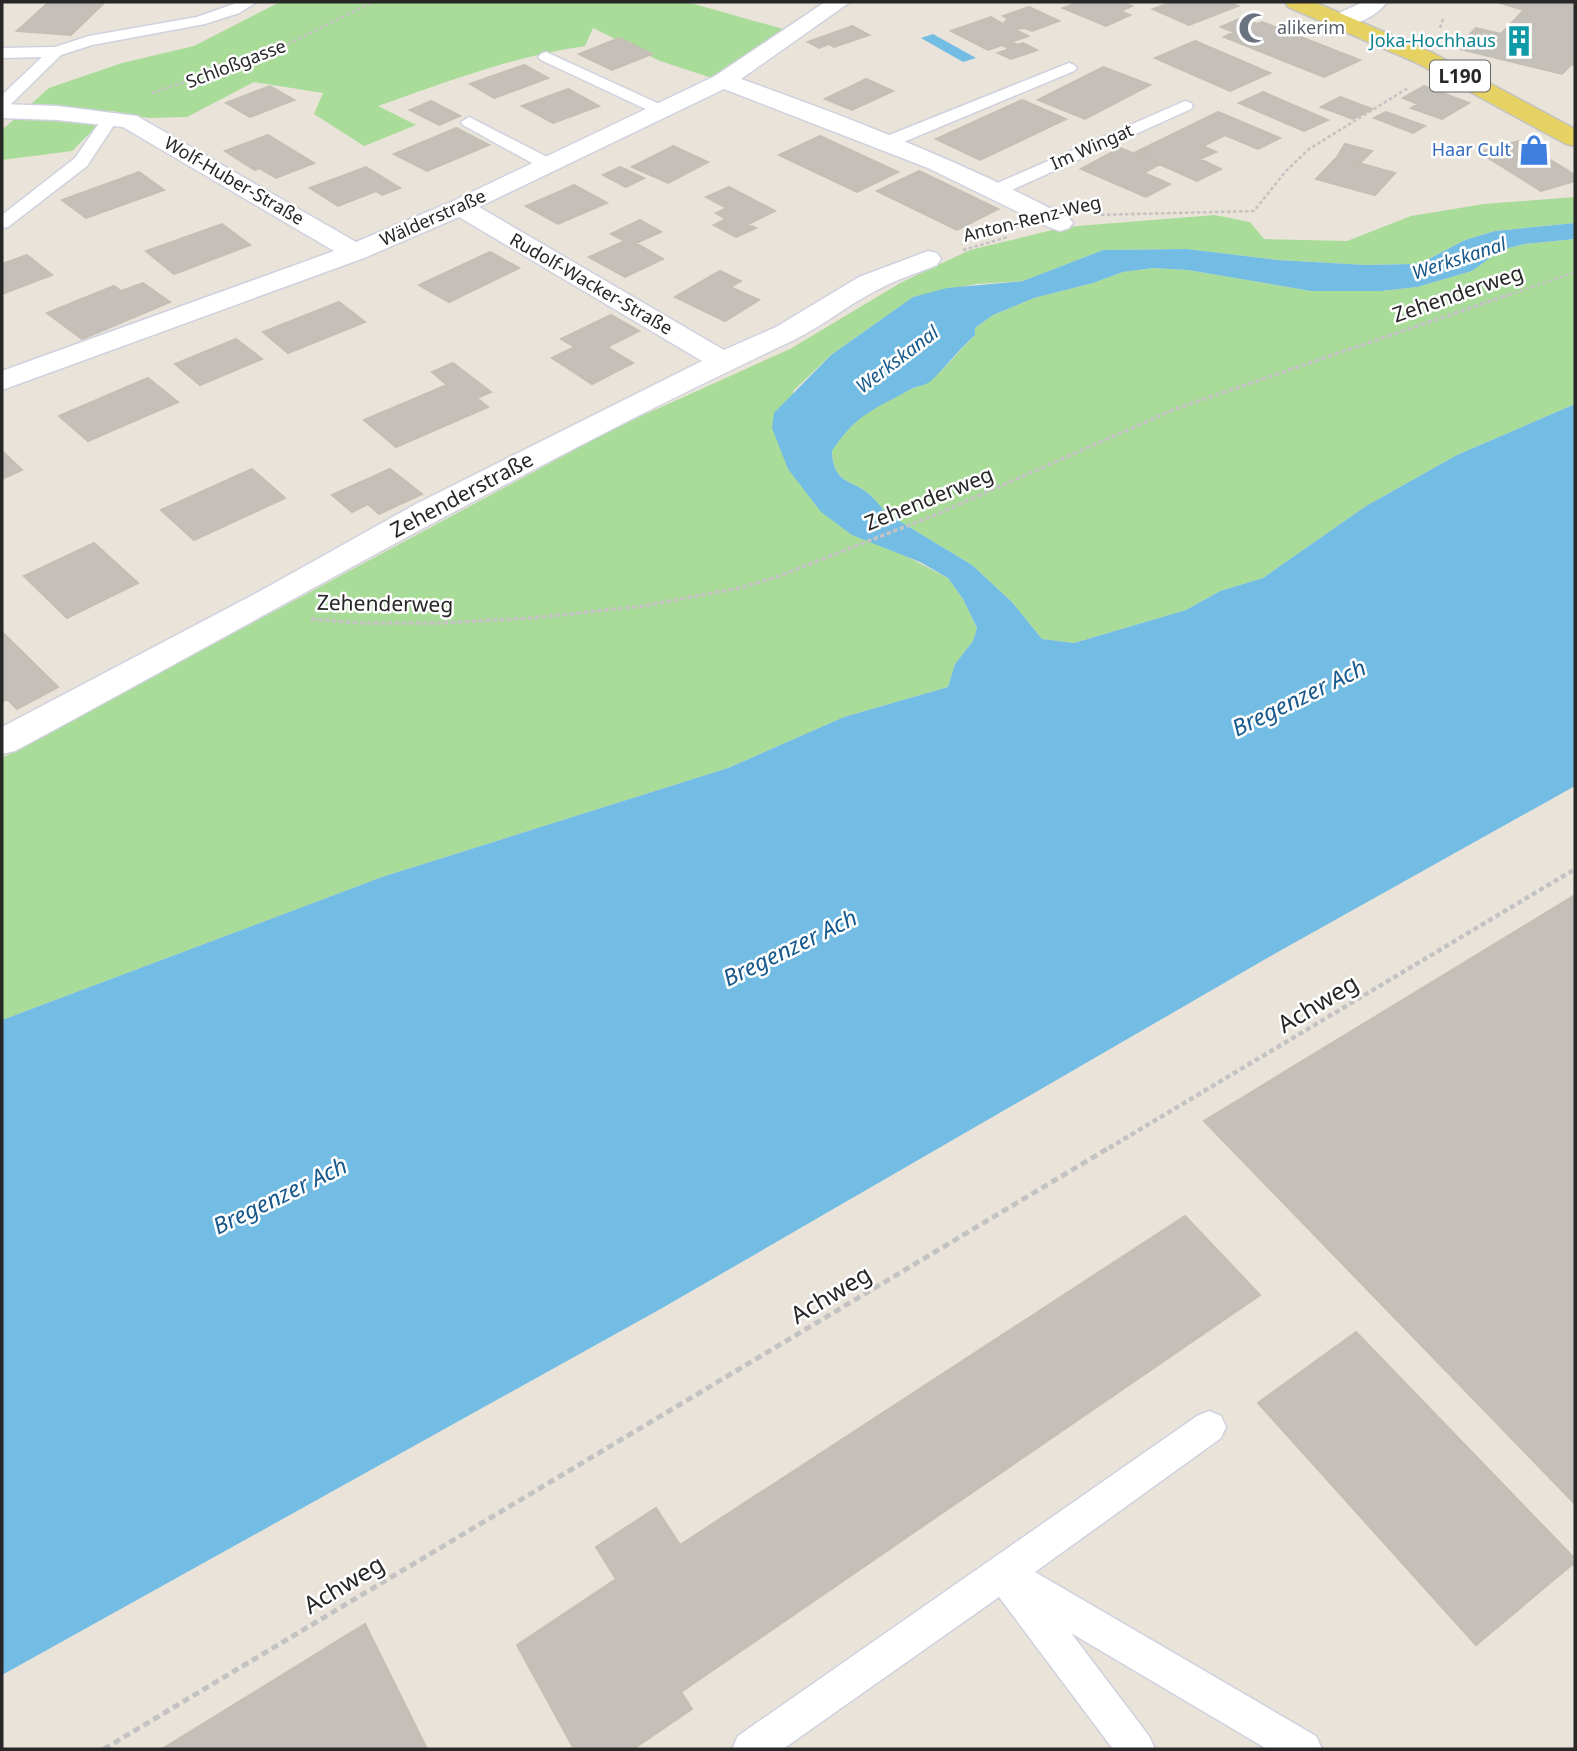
<svg xmlns="http://www.w3.org/2000/svg" width="1577" height="1751" viewBox="0 0 1577 1751" font-family="'Noto Sans',sans-serif">
	<rect width="100%" height="100%" fill="#e9e3d9"/>
	<path fill="#aadc99" d="M280,2H687L783,29L744,61L712,78L660,61L593,28L585,46C514,56 446,82 378,106L416,125L364,146L314,114L323,93L254,82L187,117L148,118L112,111L72,151L2,160V130L49,88L122,63L194,46Z
		M1575,197V223L1495,231L1465,240L1425,261L1413,264L1366,265L1278,260L1187,249L1103,250L1023,281L976,284L913,297L831,355L793,391L806,490L821,512L948,578L963,599L977,628L973,641L955,664L948,687L844,717L728,768L382,877L2,1020V758L617,427L790,349L902,282L970,250L1065,227L1215,215L1250,222L1264,239L1347,241L1411,216L1484,204Z
		M1575,239V404L1457,455L1366,506L1263,578L1220,591L1186,610L1074,643L1042,639L1012,602L972,565L891,516C884,511 881,506 875,500C857,478 833,488 832,450C857,414 872,410 909,390C915,387 923,385 929,381C947,368 958,351 975,335V328L993,315L1034,298L1093,283L1123,272L1153,268L1188,270L1311,291H1381L1417,287L1472,271L1501,250L1525,244Z"/>
	<path fill="#73bde4" d="M933,34L976,58L963,62L921,38Z
		M1575,223V239L1525,244L1501,250L1472,271L1417,287L1381,291H1311L1188,270L1153,268L1123,272L1093,283L1034,298L993,315L975,328V335C958,350 947,366 931,381C927,385 917,386 911,389C874,410 857,413 832,451C833,488 857,478 875,500C881,506 884,511 891,516L972,565L1012,602L1042,639L1074,643L1186,610L1220,591L1263,578L1366,506L1457,455L1575,404V786L1276,953L664,1307L2,1675V1020L382,877L728,768L844,717L948,687L955,664L973,641L977,628L963,599L948,578L920,562L852,535L821,512L788,469L772,428L774,413L831,355L913,297L947,288L1023,281L1103,250L1187,249L1278,260L1366,265L1413,264L1425,261L1465,240L1495,231Z"/>
	<path fill="#c4c0b9" stroke="#c4bfb4" stroke-width="2" d="M49,2H105L71,35L17,31Z
		M1079,2H1121L1132,6L1120,11L1130,15L1106,26L1063,8Z
		M1172,2H1228L1238,6L1189,25L1153,9Z
		M1575,2V65L1572,64L1562,74L1456,48L1476,28L1501,34L1524,10L1497,2Z
		M1029,7L1059,21L1032,31L1025,28L1014,29L1028,36L988,50L951,31L991,17L1003,24L1008,19L1003,16Z
		M1241,18L1257,24L1262,22L1360,60L1324,77L1224,37L1234,32L1221,27Z
		M852,26L869,35L834,47L829,44L819,48L808,42Z
		M619,38L652,54L612,70L579,54Z
		M1195,41L1270,73L1230,91L1155,58Z
		M1011,42L1018,45L1023,43L1037,50L1011,59L998,53L1010,49L1002,45Z
		M524,65L548,78L494,98L470,84Z
		M1103,67L1150,85L1085,119L1038,100Z
		M866,79L893,91L852,110L825,99Z
		M270,86L294,100L250,117L226,103Z
		M1424,86L1469,103L1442,119L1411,108L1418,104L1403,98Z
		M568,89L599,106L553,123L522,106Z
		M1263,92L1328,120L1304,131L1239,103Z
		M1340,97L1372,109L1353,119L1321,107Z
		M1022,100L1066,119L980,160L936,139Z
		M431,101L460,116L439,125L410,110Z
		M1218,112L1280,138L1258,149L1225,135L1203,146L1216,152L1200,159L1221,169L1197,181L1134,153Z
		M1386,112L1425,126L1413,133L1374,118Z
		M456,128L489,145L427,171L394,154Z
		M268,135L314,163L276,178L259,168L255,170L225,151Z
		M820,136L898,172L857,192L779,155Z
		M1519,141L1575,175V181L1541,191L1479,152Z
		M1345,144L1372,151L1360,163L1337,157Z
		M673,146L708,162L668,183L632,167Z
		M1120,148L1160,164L1144,173L1170,184L1146,197L1081,169Z
		M1337,157L1395,173L1375,195L1316,179Z
		M366,167L400,188L382,195L376,191L338,206L310,188Z
		M620,167L644,178L626,187L603,175Z
		M919,171L998,209L957,230L877,191Z
		M139,172L164,190L86,218L62,200Z
		M574,185L607,203L558,224L526,206Z
		M729,187L775,211L748,224L756,228L736,237L714,225L726,219L716,213L727,208L706,197Z
		M640,220L661,232L636,243L663,259L625,277L589,257L625,241L611,234Z
		M222,224L250,245L174,274L146,251Z
		M490,252L519,268L449,302L419,285Z
		M27,255L52,275L2,294V264Z
		M720,271L741,281L730,287L759,300L725,321L675,297Z
		M143,283L170,302L82,339L47,313L114,286L121,291Z
		M339,302L365,322L288,353L263,332Z
		M611,315L639,331L607,347L633,363L592,384L552,358L575,347L561,339Z
		M236,339L262,359L200,385L175,364Z
		M453,363L491,392L477,398L488,407L396,447L364,420L447,385L432,372Z
		M148,378L178,402L88,441L59,416Z
		M2,451L22,470L2,479Z
		M252,469L285,498L194,540L161,510Z
		M390,469L422,494L379,514L368,504L352,512L332,495Z
		M94,543L138,583L67,618L24,576Z
		M2,632L58,687L17,709L7,699L2,702Z
		M1575,895V1504L1204,1121Z
		M1185,1216L1260,1295L681,1692L692,1709L633,1749H574L517,1645L616,1579L596,1547L656,1508L680,1545Z
		M1356,1332L1575,1559V1562L1476,1645L1258,1403Z
		M365,1624L427,1749H162Z"/>
	<g fill="none" stroke-linecap="round" stroke-linejoin="round">
		<defs>
			<path id="service" d="M239,2H257L239,13L205,24L92,45L61,55L8,107L2,109V95L42,57L2,58V48L55,47L89,36L197,17Z
				M546,52L666,107L668,110L660,115L654,113L541,60L538,57L541,54Z
				M1069,63L1074,65L1077,68L1074,71L894,146L888,147L880,142L882,138Z
				M1185,101L1191,103L1193,106L1191,109L1005,193H993L990,189L993,185Z
				M110,114L118,119L87,166L8,227L2,228V215L75,158L104,116Z
				M469,117L553,160L555,164L547,169L541,168L463,125L461,122Z
				M1209,1411L1221,1416L1226,1427L1221,1438L1035,1572L1316,1736L1322,1749H1267L1071,1633L1149,1736L1155,1749H1113L999,1597L783,1749H732L738,1736L1197,1416Z"/>
			<path id="minor" d="M825,2H850L741,79C853,119 963,162 1069,218L1073,223L1069,228L1060,231L1051,228L928,168L724,89L479,207L724,350L776,327L859,277L928,251L937,253L941,259L937,265C918,273 897,279 879,289C849,304 823,326 792,341C527,465 273,612 15,751L2,754V727L262,590L416,504L702,361L459,217L364,258L2,390V371L334,251L123,127L57,120L2,118V104L57,106L137,116L356,242L451,202L715,76Z"/>
			<path id="tertiary" d="M1362,2H1387C1376,17 1351,29 1333,25L1330,20C1336,12 1353,8 1362,2Z"/>
			<path id="primary" d="M1285,2H1314L1433,53L1575,129V146L1566,144L1417,63L1288,7Z"/>
		</defs>
		<use href="#service" stroke="#cfd1df" stroke-width="3"/>
		<use href="#minor" stroke="#cfd1df" stroke-width="3"/>
		<use href="#tertiary" stroke="#cfd1df" stroke-width="3"/>
		<use href="#primary" stroke="#c3c3c3" stroke-width="3"/>
		<path stroke="#c3c3c3" stroke-width="2.5" stroke-dasharray="3.5 2.5" stroke-linecap="butt" d="M1440,28L1443,19
			M152,93L265,55L373,2
			M1095,215L1254,211L1285,172L1309,149L1408,88
			M963,250L1008,237
			M1503,297L1575,272"/>
		<path stroke="#c3c3c3" stroke-width="3.5" stroke-dasharray="4.5 2.5" stroke-linecap="butt" d="M311,619L361,623H439L533,618L643,606L739,588L774,578L935,515L1175,409L1508,295"/>
		<path stroke="#c3c3c3" stroke-width="4.5" stroke-dasharray="5 3.5" stroke-linecap="butt" d="M1109,1148L1575,869"/>
		<path stroke="#c3c3c3" stroke-width="5" stroke-dasharray="7 4.5" stroke-linecap="butt" d="M104,1749L1112,1146"/>
		<use href="#service" fill="#fff" fill-rule="evenodd"/>
		<use href="#minor" fill="#fff" fill-rule="evenodd"/>
		<use href="#tertiary" fill="#fff" fill-rule="evenodd"/>
		<use href="#primary" fill="#e5d262" fill-rule="evenodd"/>
	</g>
	<defs>
		<symbol id="mosque-bare" viewBox="-9 -9 18 18"><path d="M3.5-4.9A6 6 0 1 0 3.5 4.9A5 5 0 1 1 3.5-4.9Z" fill="#6b7280" stroke="#fff" stroke-width="2.5" paint-order="stroke"/></symbol>
		<symbol id="building-bare" viewBox="-9 -9 18 18"><path d="M-4-6H4V6H1V3H-1V6H-4ZM-2.5-4.3h1.7v1.8h-1.7ZM.8-4.3h1.7v1.8H.8ZM-2.5-1h1.7V.8h-1.7ZM.8-1h1.7V.8H.8Z" fill="#0f9aa8" stroke="#fff" stroke-width="2.5" paint-order="stroke"/></symbol>
		<symbol id="shop-bare" viewBox="-9 -9 18 18"><path d="M-5-2.5h2.3a2.7 3.5 0 0 1 5.4 0H5L5.5 6h-11ZM-1.5-2.5h3a1.5 2.3 0 0 0-3 0Z" fill="#3f7fe0" stroke="#fff" stroke-width="2.5" paint-order="stroke"/></symbol>
	</defs>
	<g fill-rule="evenodd">
		<use href="#mosque-bare" x="1232" y="6" width="44" height="44"/>
		<use href="#building-bare" x="1497" y="19" width="44" height="44"/>
		<use href="#shop-bare" x="1512" y="128" width="44" height="44"/>
	</g>
	<g text-anchor="middle" stroke-width="5" stroke-linejoin="round" paint-order="stroke">
		<g font-size="18" fill="#5b616d" stroke="#fff" text-anchor="start">
			<text x="1277" y="34">alikerim</text>
		</g>
		<g font-size="18" fill="#0d838f" stroke="#fff" text-anchor="end">
			<text x="1496" y="47">Joka-Hochhaus</text>
		</g>
		<g font-size="18" fill="#272727" stroke="#fff">
			<text transform="translate(236 64) rotate(-21)" y="6">Schloßgasse</text>
			<text transform="translate(1092 147) rotate(-24)" y="6">Im Wingat</text>
			<text transform="translate(234 181) rotate(30)" y="6">Wolf-Huber-Straße</text>
			<text transform="translate(433 218) rotate(-24)" y="6">Wälderstraße</text>
			<text transform="translate(1032 219) rotate(-14)" y="6">Anton-Renz-Weg</text>
			<text transform="translate(591 284) rotate(30)" y="6">Rudolf-Wacker-Straße</text>
		</g>
		<g font-size="18" fill="#366cbe" stroke="#fff" text-anchor="end">
			<text x="1511" y="156">Haar Cult</text>
		</g>
		<rect fill="#fff" stroke="#686868" stroke-width="2" x="1430" y="60.5" width="60" height="31" rx="5"/>
		<g font-size="19" font-weight="bold" fill="#272727">
			<text x="1460" y="83">L190</text>
		</g>
		<g font-size="19" font-style="italic" fill="#17598c" stroke="#fff">
			<text transform="translate(1459 258) rotate(-18)" y="7">Werkskanal</text>
			<text transform="translate(897 359) rotate(-37)" y="7">Werkskanal</text>
		</g>
		<g font-size="21" fill="#272727" stroke="#fff">
			<text transform="translate(1458 294) rotate(-19)" y="7">Zehenderweg</text>
			<text transform="translate(462 495) rotate(-28)" y="7">Zehenderstraße</text>
			<text transform="translate(929 499) rotate(-22)" y="7">Zehenderweg</text>
			<text transform="translate(385 604) rotate(1)" y="7">Zehenderweg</text>
		</g>
		<g font-size="23" font-style="italic" fill="#17598c" stroke="#fff">
			<text transform="translate(1299 698) rotate(-26)" y="8">Bregenzer Ach</text>
			<text transform="translate(790 948) rotate(-26)" y="8">Bregenzer Ach</text>
			<text transform="translate(280 1196) rotate(-26)" y="8">Bregenzer Ach</text>
		</g>
		<g font-size="24" fill="#272727" stroke="#fff">
			<text transform="translate(1318 1004) rotate(-31)" y="8">Achweg</text>
			<text transform="translate(831 1295) rotate(-31)" y="8">Achweg</text>
			<text transform="translate(344 1585) rotate(-31)" y="8">Achweg</text>
		</g>
	</g>
	<rect width="1577" height="1751" fill="none" stroke="#272727" stroke-width="7"/>
</svg>
